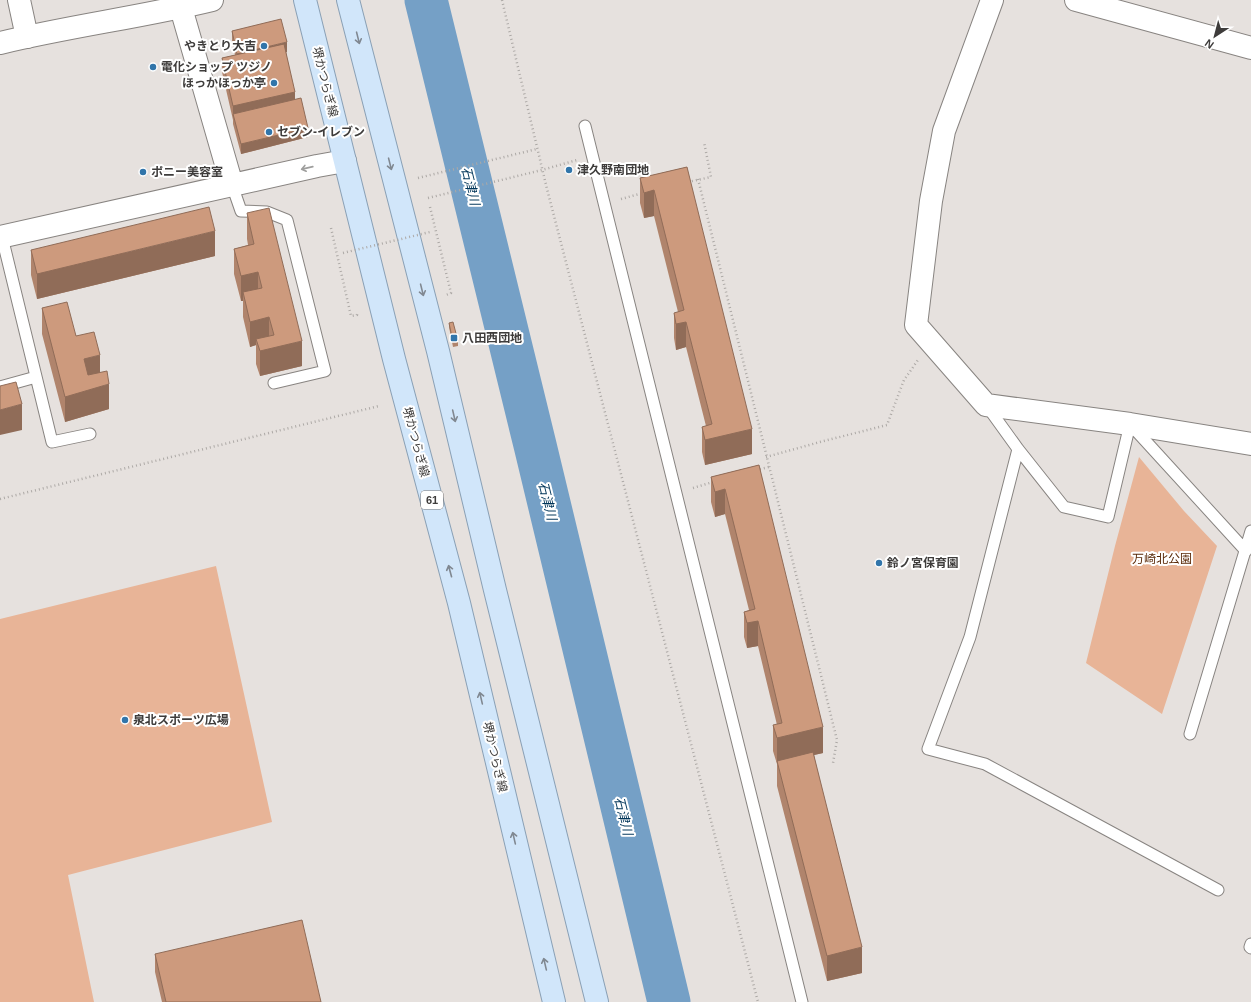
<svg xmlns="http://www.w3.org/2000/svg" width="1251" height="1002" viewBox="0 0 1251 1002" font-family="Helvetica,'Noto Sans JP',sans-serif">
	<rect width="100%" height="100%" fill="#e6e1de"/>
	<path fill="#e8b497" d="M1139,457L1184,511L1217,546L1162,714L1086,663L1115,546Z
		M216,566L272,822L68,875L94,1002H0V619Z"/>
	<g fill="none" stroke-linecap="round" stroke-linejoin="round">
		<path stroke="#75a0c6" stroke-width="43" d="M426,0L535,445L669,1002"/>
		<defs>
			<path id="service" d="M585,126L802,1002
				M232,185L241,211L267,212L287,220L325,371L274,383
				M2,237L52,442L90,434
				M0,387L36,377
				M987,406L1018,449L1064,507L1108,517L1130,424L1246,551
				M1018,449L970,637L928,749L985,764L1218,890
				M1190,734L1251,531
				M1251,944L1250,947L1251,948"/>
			<path id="minor" d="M19,0L27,37
				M992,0L944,131L931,201L916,325L986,405L1130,424L1251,444
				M1076,0L1251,48
				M181,8L232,185
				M0,237L317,166L345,161"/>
			<path id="tertiary" d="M0,43C70,26 142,17 212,0"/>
			<path id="primary" d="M305,0L394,359L459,603L554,1002
				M348,0L438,351L495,590L597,1002"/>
		</defs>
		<use href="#service" stroke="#888481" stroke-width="13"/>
		<use href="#minor" stroke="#888481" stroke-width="24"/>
		<use href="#tertiary" stroke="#888481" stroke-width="24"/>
		<use href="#primary" stroke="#8aa0b5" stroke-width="24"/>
		<path stroke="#ada9a6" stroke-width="2.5" stroke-dasharray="1 3" stroke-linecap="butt" d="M502,0L547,189L758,1002
			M418,178L537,149
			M698,179L837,740L833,763
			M688,182L711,177L704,142
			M428,198L542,170L577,160
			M621,199L643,193
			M430,207L451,293L446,295
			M331,228L351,316L357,315V312
			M766,457L820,442L887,425L904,380L918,360
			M756,470L769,467
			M693,488L713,482
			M0,499L379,406"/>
		<use href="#service" stroke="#fff" stroke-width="11"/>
		<use href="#minor" stroke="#fff" stroke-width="22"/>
		<use href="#tertiary" stroke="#fff" stroke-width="22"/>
		<use href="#primary" stroke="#d1e6fa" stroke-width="22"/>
		<path stroke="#ada9a6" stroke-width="2.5" stroke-dasharray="1 3" stroke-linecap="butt" d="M343,253L430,232"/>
	</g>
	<path fill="#b0846c" d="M232,31L287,52H286L295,99L308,137L241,154L233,124V120L222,72V58L235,55L232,41Z
		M687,167L752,454L705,465L702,452V427L706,426L686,347L676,350L674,338V313L678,312L654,216L644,218L640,203V178Z
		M247,213L302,366L260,376L256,364V345L250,347L243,317V301H241L234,274V249L248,245L247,239Z
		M31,250L215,256L37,299L31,275Z
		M42,308L76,336L100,372L109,409L65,422L42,334Z
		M449,323L458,341V346L453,347L449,327Z
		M759,465L823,753L814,755L862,973L827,981L777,786V764L773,751V725H777L758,646L747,648L744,637V612L749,610L725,514L715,517L711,502V477Z
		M155,954L321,1002H162L155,972Z"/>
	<path fill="#906c58" d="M287,42V52L237,64V54Z
		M295,92V106L233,114V120V106Z
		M308,128V137L241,154V144Z
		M654,190V216L644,218V193Z
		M215,231V256L37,299V274Z
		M258,272V297L243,292V301H241V276Z
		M269,317V342L256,339V345L250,347V322Z
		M686,322V347L676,350V324Z
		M302,341V366L260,376V351Z
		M100,355V380L84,385V359Z
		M109,384V409L65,422V397Z
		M22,404V430L0,435V410Z
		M752,429V454L705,465V440Z
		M725,489V514L715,517V492Z
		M758,621V646L747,648V623Z
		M823,727V753L778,763L777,761V764V738Z
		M862,947V973L827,981V956Z"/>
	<path fill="#cd9a7d" stroke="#906c58" d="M281,19L287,42L237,54L232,31Z
		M284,44L295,92L233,106L222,58Z
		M301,98L308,128L241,144L233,114Z
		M687,167L752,429L705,440L702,427L712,424L686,322L676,324L674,313L684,310L654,190L644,193L640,178Z
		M209,207L215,231L37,274L31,250Z
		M269,208L302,341L260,351L256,339L274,335L269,317L250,322L243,292L262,288L258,272L241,276L234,249L254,244L247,213Z
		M67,302L76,336L94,332L100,355L84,359L88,375L107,371L109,384L65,397L42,308Z
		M453,322L458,341L453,342L449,323Z
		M16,382L22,404L0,410V386Z
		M759,465L823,727L777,738L773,725L782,723L758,621L747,623L744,612L755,609L725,489L715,492L711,477Z
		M813,752L862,947L827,956L777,761Z
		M302,920L321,1002H166L155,954Z"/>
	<defs><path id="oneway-shaft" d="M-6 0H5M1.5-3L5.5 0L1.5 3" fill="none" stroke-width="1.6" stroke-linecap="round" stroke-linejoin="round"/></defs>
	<g stroke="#808891">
		<use href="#oneway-shaft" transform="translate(358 38) rotate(76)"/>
		<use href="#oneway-shaft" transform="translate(390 164) rotate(76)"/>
		<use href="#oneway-shaft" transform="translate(422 290) rotate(76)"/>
		<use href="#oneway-shaft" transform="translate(454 416) rotate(77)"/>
		<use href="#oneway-shaft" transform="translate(450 571) rotate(-105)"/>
		<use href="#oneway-shaft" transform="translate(481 698) rotate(-103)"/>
		<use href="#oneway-shaft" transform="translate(514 838) rotate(-103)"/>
		<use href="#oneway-shaft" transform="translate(545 964) rotate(-103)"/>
	</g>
	<use stroke="#9e9e9d" href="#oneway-shaft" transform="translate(307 168) rotate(167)"/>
	<g fill="#3175aa" stroke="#fff" stroke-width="1.5">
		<circle cx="264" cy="46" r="4"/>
		<circle cx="153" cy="67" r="4"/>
		<circle cx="274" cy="83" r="4"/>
		<circle cx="269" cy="132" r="4"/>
		<circle cx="569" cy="170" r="4"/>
		<circle cx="143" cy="172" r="4"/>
		<rect x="450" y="334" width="8" height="8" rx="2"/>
		<circle cx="879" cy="563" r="4"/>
		<circle cx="125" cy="720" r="4"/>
	</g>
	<g text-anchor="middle" stroke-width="4" stroke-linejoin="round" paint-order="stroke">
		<rect fill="#fff" stroke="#787676" stroke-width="1" x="421" y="491" width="22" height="18" rx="3"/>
		<g font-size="11" font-weight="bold" fill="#3e3c3b">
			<text x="432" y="504">61</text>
		</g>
		<g font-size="12" font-weight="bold" fill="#3e3c3b" stroke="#fff" text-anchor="start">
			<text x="256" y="50" text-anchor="end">やきとり大吉</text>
			<text x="161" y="71">電化ショップ ツジノ</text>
			<text x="266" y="87" text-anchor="end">ほっかほっか亭</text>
			<text x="277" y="136">セブン-イレブン</text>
			<text x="577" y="174">津久野南団地</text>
			<text x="151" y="176">ポニー美容室</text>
			<text x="462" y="342">八田西団地</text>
			<text x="887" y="567">鈴ノ宮保育園</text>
			<text x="133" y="724">泉北スポーツ広場</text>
		</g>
		<g font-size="12" fill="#3e3c3b" stroke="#fff">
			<text transform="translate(325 82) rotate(76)" y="4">堺かつらぎ線</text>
			<text transform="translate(416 442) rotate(75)" y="4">堺かつらぎ線</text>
			<text transform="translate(495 757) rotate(77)" y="4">堺かつらぎ線</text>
		</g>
		<g font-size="12" fill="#5a2a08" stroke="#fff">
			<text x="1162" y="563">万崎北公園</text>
		</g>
		<g font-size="13" font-style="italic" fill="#003559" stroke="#fff">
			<text transform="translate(471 186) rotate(76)" y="5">石津川</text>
			<text transform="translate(548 501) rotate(76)" y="5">石津川</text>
			<text transform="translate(624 816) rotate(76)" y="5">石津川</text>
		</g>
	</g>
	<g transform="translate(1215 36) rotate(216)" stroke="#ffffff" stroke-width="3" paint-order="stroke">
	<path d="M0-3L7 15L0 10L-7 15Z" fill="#3e3c3b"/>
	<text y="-6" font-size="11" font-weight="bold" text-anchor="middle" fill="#3e3c3b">N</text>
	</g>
</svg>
